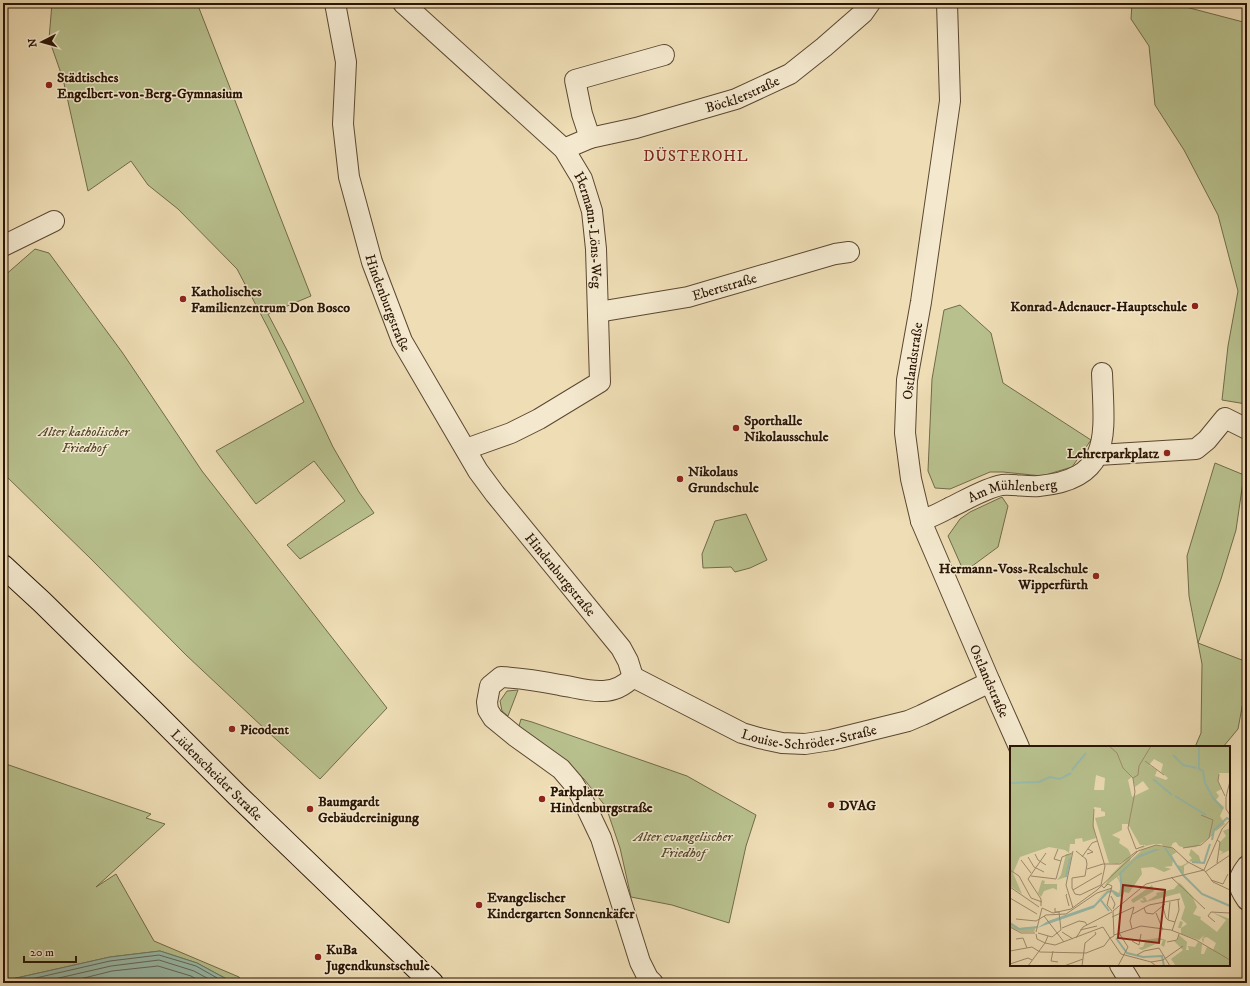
<svg xmlns="http://www.w3.org/2000/svg" width="1250" height="986" viewBox="0 0 1250 986" font-family="'IM FELL DW Pica',serif">
	<rect width="100%" height="100%" fill="#eeddb5"/>
	<filter id="stains"><feTurbulence type="fractalNoise" baseFrequency=".005" numOctaves="4"/><feColorMatrix values="0 0 0 0 .2 0 0 0 0 .09 0 0 0 0 .02 0 0 0 .5 -.17"/></filter>
	<radialGradient id="worn" r=".72"><stop offset=".6" stop-color="#630" stop-opacity="0"/><stop offset="1" stop-color="#630" stop-opacity=".3"/></radialGradient>
	<path fill="#b8c18e" stroke="#716b4a" d="M52,3H197L311,296L268,314L288,352L333,447L359,492L374,513L300,559L287,545L345,501L314,461L256,504L216,451L304,402L268,328L237,269L178,209L148,185L131,161L88,191L63,79L49,39Z
		M1132,3H1182V6L1247,23L1246,404L1222,400L1228,346L1238,291L1218,215L1184,150L1155,105L1149,46L1131,19Z
		M35,249L49,253L122,352L202,471L387,708L320,779L267,731L186,655L91,559L5,475L3,471V277Z
		M960,305L991,333L1003,383L1091,440L1072,467L1042,476L1003,472H990L950,489L935,488L928,471L932,379L944,310Z
		M1215,463L1244,475L1236,530L1221,579L1198,643L1247,662V664L1243,702L1238,729L1223,747H1195L1201,733L1202,664L1189,596L1187,556Z
		M1002,497L1008,506L998,547L964,572L948,536L960,519L970,512Z
		M746,514L767,560L750,568L735,572L731,567L703,568L702,554L715,521Z
		M518,690L508,716L502,711L500,701L507,691Z
		M521,719L532,722L687,776L756,815L746,846L729,923L672,905L631,897L620,848L606,807L584,779L563,760L521,733L519,726Z
		M3,763L151,814L146,818L165,824L96,887L116,874L154,941L239,977L244,983H234L197,963L160,951L110,957L3,981Z"/>
	<path fill="#99bcac" stroke="#6d7969" d="M160,951L197,963L234,983H3V981L110,957Z"/>
	<g fill="none" stroke-linecap="round" stroke-linejoin="round">
		<path stroke="#626858" stroke-width="1" d="M14,983L110,961L159,955L196,966L226,983
			M37,983L111,966L159,960L194,971L216,983
			M64,983L112,971L158,966L191,976L203,983"/>
		<defs>
			<g id="street">
				<path id="s1" d="M335,3L346,62L343,124L349,177L372,262L402,341L478,471L495,494L621,648L628,661L633,677"/>
				<path id="s2" d="M403,3L564,149L582,179L592,211L596,249L600,382L539,419L511,433L466,449"/>
				<path id="s3" d="M947,3L950,101L921,302L907,380L905,433L911,479L921,521L990,682L1019,747"/>
				<path d="M590,138L582,114L575,80L664,55"/>
				<path id="s4" d="M564,149L590,138L636,128L736,99L790,74L824,47L863,13L870,3"/>
				<path d="M3,246L54,221"/>
				<path id="s5" d="M598,312L688,297L835,254L849,252"/>
				<path d="M1098,455L1196,449L1207,440L1225,418L1247,429"/>
				<path id="s6" d="M921,521C931,517 940,513 949,508C964,501 985,488 1002,485C1014,484 1027,487 1039,486C1114,479 1104,433 1102,373"/>
				<path d="M633,677C625,685 615,691 603,691C589,692 574,687 560,685C540,681 521,678 501,677L490,686L487,702L488,710L493,718L515,736L561,769L573,783L581,796L601,838L640,962L648,978L653,983"/>
				<path id="s7" d="M633,677L742,733L759,738L782,743L805,744L831,740L908,721L922,715L990,682"/>
				<path d="M1247,866C1236,880 1237,886 1247,900"/>
				<path d="M1120,965L1131,983"/>
			</g>
			<g id="secondary">
				<path id="s8" d="M3,566L42,602L152,710L237,795L432,983"/>
			</g>
		</defs>
		<use href="#street" stroke="#5b4731" stroke-width="22"/>
		<use href="#secondary" stroke="#2a1505" stroke-width="24"/>
		<use href="#street" stroke="#f4e9cf" stroke-width="20"/>
		<use href="#secondary" stroke="#f4e9cf" stroke-width="22"/>
	</g>
	<g fill="#8f2418" stroke="#f4e9cf" stroke-width="1.5">
		<circle cx="49" cy="85" r="4"/>
		<circle cx="183" cy="299" r="4"/>
		<circle cx="1195" cy="306" r="4"/>
		<circle cx="736" cy="428" r="4"/>
		<circle cx="1167" cy="453" r="4"/>
		<circle cx="680" cy="479" r="4"/>
		<circle cx="1096" cy="576" r="4"/>
		<circle cx="232" cy="729" r="4"/>
		<circle cx="542" cy="799" r="4"/>
		<circle cx="831" cy="805" r="4"/>
		<circle cx="310" cy="809" r="4"/>
		<circle cx="479" cy="905" r="4"/>
		<circle cx="318" cy="957" r="4"/>
	</g>
	<g text-anchor="middle" stroke-width="3" stroke-linejoin="round" paint-order="stroke">
		<g font-size="14" font-weight="bold" fill="#2a1505" stroke="#f4e9cf" text-anchor="start">
			<text x="57" y="82">Städtisches<tspan x="57" dy="16">Engelbert-von-Berg-Gymnasium</tspan></text>
			<text x="191" y="296">Katholisches<tspan x="191" dy="16">Familienzentrum Don Bosco</tspan></text>
			<text x="1187" y="311" text-anchor="end">Konrad-Adenauer-Hauptschule</text>
			<text x="744" y="425">Sporthalle<tspan x="744" dy="16">Nikolausschule</tspan></text>
			<text x="1159" y="458" text-anchor="end">Lehrerparkplatz</text>
			<text x="688" y="476">Nikolaus<tspan x="688" dy="16">Grundschule</tspan></text>
			<text x="1088" y="573" text-anchor="end">Hermann-Voss-Realschule<tspan x="1088" dy="16">Wipperfürth</tspan></text>
			<text x="240" y="734">Picodent</text>
			<text x="550" y="796">Parkplatz<tspan x="550" dy="16">Hindenburgstraße</tspan></text>
			<text x="318" y="806">Baumgardt<tspan x="318" dy="16">Gebäudereinigung</tspan></text>
			<text x="839" y="810">DVAG</text>
			<text x="487" y="902">Evangelischer<tspan x="487" dy="16">Kindergarten Sonnenkäfer</tspan></text>
			<text x="326" y="954">KuBa<tspan x="326" dy="16">Jugendkunstschule</tspan></text>
		</g>
		<g font-size="14" fill="#2a1505" stroke="#f4e9cf">
			<text dy="5" stroke="none"><textPath href="#s4" startOffset="187">Böcklerstraße</textPath></text>
			<text dy="5" stroke="none"><textPath href="#s2" startOffset="304">Hermann-Löns-Weg</textPath></text>
			<text dy="5" stroke="none"><textPath href="#s5" startOffset="129">Ebertstraße</textPath></text>
			<text dy="5" stroke="none"><textPath href="#s1" startOffset="307">Hindenburgstraße</textPath></text>
			<text transform="translate(912 361) rotate(-82)" y="5">Ostlandstraße</text>
			<text dy="5" stroke="none"><textPath href="#s6" startOffset="98">Am Mühlenberg</textPath></text>
			<text dy="5" stroke="none"><textPath href="#s1" startOffset="631">Hindenburgstraße</textPath></text>
			<text dy="5" stroke="none"><textPath href="#s3" startOffset="697">Ostlandstraße</textPath></text>
			<text dy="5" stroke="none"><textPath href="#s7" startOffset="191">Louise-Schröder-Straße</textPath></text>
			<text dy="5" stroke="none"><textPath href="#s8" startOffset="299">Lüdenscheider Straße</textPath></text>
		</g>
		<g font-size="14" font-style="italic" fill="#55492e" stroke="#f4e9cf">
			<text x="84" y="436">Alter katholischer<tspan x="84" dy="16">Friedhof</tspan></text>
			<text x="683" y="841">Alter evangelischer<tspan x="683" dy="16">Friedhof</tspan></text>
		</g>
		<g font-size="15" letter-spacing="1" fill="#7a1f14" stroke="#f4e9cf">
			<text x="696" y="161">DÜSTEROHL</text>
		</g>
	</g>
	<g transform="translate(1010 746)">
		<rect width="220" height="220" fill="#eeddb5"/>
		<path d="M0,0H220V27H209L208,35L212,43L206,46L209,50L206,54L214,61L210,70L215,78L206,85L203,84V89L186,101L175,102L169,100L166,96L163,97L161,101L179,117L174,120V127H171L163,114L162,120L154,121L161,123L154,126L143,121L131,122L132,128L119,147L114,146L113,150L110,151H107L102,147L110,151L113,148L110,129L108,130L111,139V149H108L102,144L97,145L86,155L94,147L98,144L101,143L109,147L111,139L107,131L94,141L101,129L117,113L108,118L99,117L85,72L95,70V66L91,65V62L84,61L83,76L86,92L73,96L72,92L65,93V98H60L59,107L55,104L39,101L10,111L3,127L12,148L0,140ZM144,13L153,18L151,26L158,32L156,34L145,30L147,24L139,19ZM86,29L95,32L94,44H84ZM122,31L125,41L133,35L139,43L122,51L118,34ZM112,78H118L130,99H136L127,105L136,100L144,98H152L153,101L146,99L133,103L120,115L121,110L117,112L121,109L118,103L109,97L110,93L102,89L112,84ZM167,106L176,115L177,117L171,120L167,119L162,109ZM220,82V104L209,109L213,106L209,104L210,96L216,90L213,85ZM181,103L189,110L191,117L179,115L182,112L179,109ZM56,108H62L56,131L47,134L51,129ZM164,133L172,139L182,150L187,161L183,168L191,171L190,173L207,186L216,174L202,166L220,173V220H166L161,213L173,204L164,195H167L169,189L177,196L176,204H179L178,200L185,201L188,196L192,198L191,208H194L197,201L203,204L206,197L194,189L197,191L193,192L194,193L193,197L192,193L194,189L189,194L171,188V182H168L170,175L173,176L171,182L177,178L171,173L175,161L170,147L132,157L130,154L134,155L132,152L135,151L137,155L147,149L146,147L164,143L169,137ZM32,134L35,135L34,138H47V144L43,142L34,145L31,151L28,147ZM142,139L144,145L123,157L121,154ZM0,176L9,182L26,181L24,186H11L0,181ZM149,192L156,194L154,201L151,199L153,194H150L148,197L132,204L128,202L133,201L135,196L133,194Z" fill="#b8c18e" fill-rule="evenodd"/>
		<path d="M145,103H151L126,113L111,128L114,146L112,150L107,151L102,146L98,147L84,162L27,182L38,175L84,159L97,145L102,144L111,149L109,127L129,109Z" fill="#99bcac"/>
		<path fill="none" stroke="#99bcac" stroke-width="2" d="M189,0V23L193,25L195,37L203,52L213,63M163,9L173,19L187,22M62,24L76,7M143,33L162,49M0,37L29,36L40,31L50,33L61,27M165,50L196,69M202,94L204,84L217,72L220,74M155,102L174,130L192,148L220,160M182,116L194,117L200,98M56,131L60,112M90,153L99,165M0,177L9,183L27,181M106,192L117,207L133,211L152,210L154,220"/>
		<path fill="none" stroke="#a08d6f" stroke-width="1" d="M99,0L107,7L113,22L123,32M135,15L154,29M209,28L208,35L215,50M123,32L125,46L118,82L126,103L134,100M123,32L128,29L129,20L141,0M220,35L216,51V63L220,69M84,63L83,80L95,120L91,139L94,142L98,138L102,140L97,159L102,165M173,102L191,99L199,92L203,74L191,69M48,103L44,113L51,115M63,105L56,139L63,162M66,105L76,113L77,118L75,130L62,132V142L65,148L70,149L91,139M25,108L28,114L36,119M77,108L83,106L78,103M18,111L24,121L34,126M72,111L82,97L87,95M11,114L21,127M207,117L210,96L207,94M77,123L93,118H110L127,105M0,124L9,130L21,152L32,156M195,126L220,109M21,130L46,133L52,111L62,107M161,131L195,163M201,134L213,138L218,128M0,141L29,161M63,144L92,127M57,148L56,149L59,160M101,150L105,158L103,163M0,152L27,168M160,156L158,174L165,176M31,160V153L18,133L36,107M153,161L156,172L158,174M32,162L43,167L61,163L87,144L128,105L146,99L163,102L178,116L195,125L203,136L220,144M134,162L136,167L143,168L155,158M103,165L136,138L194,124L212,83L220,74M103,165L104,190L100,192L111,208L141,216L146,220M146,167L153,184M123,168L139,159L170,153M34,170L54,196M102,171L124,161L120,175L122,183M6,173L26,175L36,169L56,168L87,147L102,142M205,176L198,170L201,166L220,167M0,181L11,187H25M52,182L69,175L75,176L77,179M70,184L87,180M162,185L169,164L168,153M26,186L32,162M52,186L63,193M28,187L42,191L51,184L49,166H45V162M104,189L131,180L161,184L186,194L220,214M38,190L35,197L45,199L93,181M66,192L73,181L102,166M6,193L13,192L17,202M122,195L129,199L131,188M157,196L167,194L169,188M0,205L22,201L30,206L76,207L94,200L100,192L93,181M43,205L41,215L48,216M127,209L134,205L149,202L160,220M141,216L153,214L173,200M0,218L18,212L22,214M18,220L35,197L27,193L26,188M54,220L73,213M72,220L75,197L86,188L85,186M108,220L118,201L109,187"/>
		<path fill="#8f2418" fill-opacity="0.15" stroke="#8f2418" stroke-width="2" d="M113,139L155,144L149,197L108,192Z"/>
		<rect width="220" height="220" fill="none" stroke="#2a1505" stroke-width="2"/>
	</g>
	<rect width="1250" height="986" fill="none" stroke="#eeddb5" stroke-width="16"/>
	<rect x="4" y="4" width="1242" height="978" fill="none" stroke="#2a1505" stroke-width="2"/>
	<rect x="8" y="8" width="1234" height="970" fill="none" stroke="#2a1505"/>
	<g transform="translate(42 42) rotate(264)" stroke="#f4e9cf" stroke-width="3" paint-order="stroke">
	<path d="M0-3L7 15L0 10L-7 15Z" fill="#2a1505"/>
	<text y="-6" font-size="11" font-weight="bold" text-anchor="middle" fill="#2a1505">N</text>
	</g>
	<path d="M24 956v6h52v-6" fill="none" stroke="#2a1505" stroke-width="2"/>
	<text x="30" y="956" font-size="12" fill="#2a1505" stroke="#f4e9cf" stroke-width="3" paint-order="stroke">20 m</text>
	<rect width="100%" height="100%" filter="url(#stains)"/>
	<rect width="100%" height="100%" fill="url(#worn)"/>
</svg>
